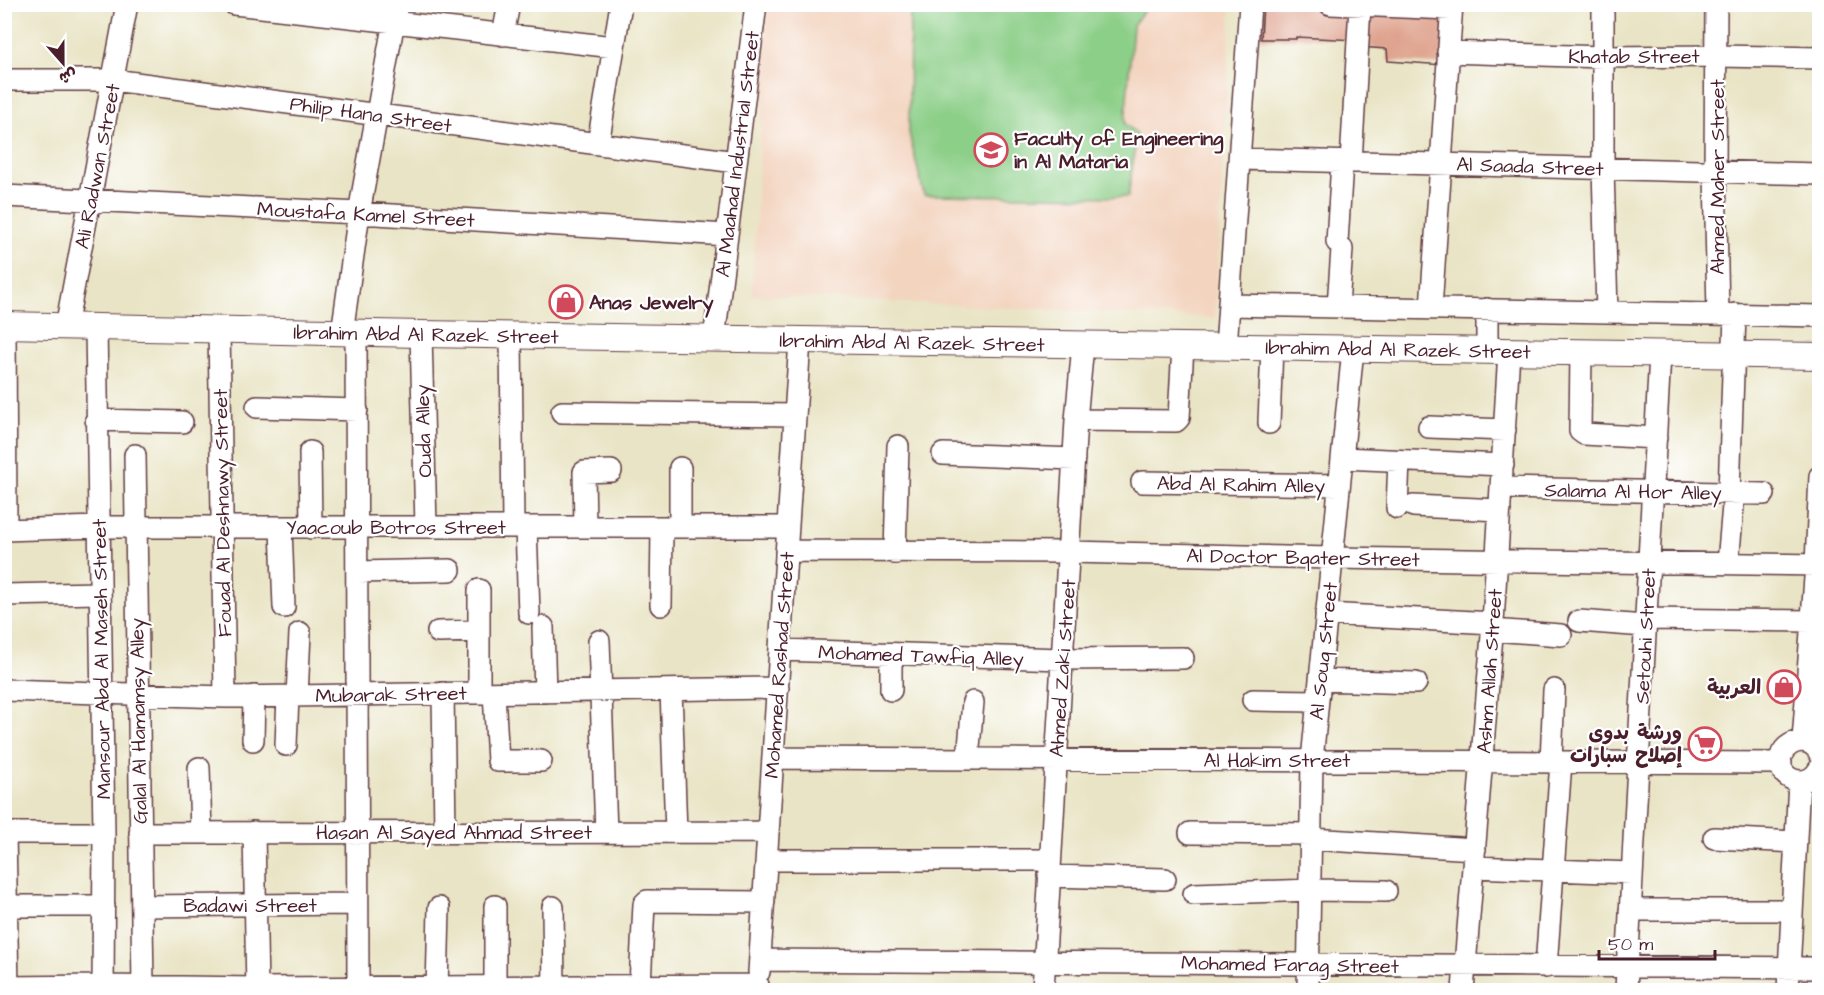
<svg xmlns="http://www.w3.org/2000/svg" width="1824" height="995" viewBox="0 0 1824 995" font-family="'Architects Daughter','Playpen Sans Arabic',sans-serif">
	<rect width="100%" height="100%" fill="#fff"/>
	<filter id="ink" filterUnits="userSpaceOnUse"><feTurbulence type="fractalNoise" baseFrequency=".0167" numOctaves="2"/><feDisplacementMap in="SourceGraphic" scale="12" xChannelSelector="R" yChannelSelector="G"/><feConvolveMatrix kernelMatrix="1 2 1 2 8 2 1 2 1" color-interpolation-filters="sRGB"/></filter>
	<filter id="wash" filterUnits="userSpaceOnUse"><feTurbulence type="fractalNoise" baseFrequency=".008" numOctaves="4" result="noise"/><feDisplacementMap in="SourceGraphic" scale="24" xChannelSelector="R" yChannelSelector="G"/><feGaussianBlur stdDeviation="1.35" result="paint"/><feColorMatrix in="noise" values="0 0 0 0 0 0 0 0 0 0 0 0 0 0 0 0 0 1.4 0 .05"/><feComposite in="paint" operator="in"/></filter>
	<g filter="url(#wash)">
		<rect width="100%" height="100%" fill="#e9e4c5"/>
		<path fill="#f3d4bf" d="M767,5H1231L1215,318L752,295Z"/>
		<path fill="#8ccf88" stroke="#6b775a" stroke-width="1.5" d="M910,5H1148L1133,25L1125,124L1137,134L1128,197L924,195L909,133Z"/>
		<g id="blocks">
			<path fill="#dfa38e" d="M1263,4L1359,7L1357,40L1296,37V39H1261Z
				M1362,7L1449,11L1444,65L1388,61L1387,49L1359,47Z"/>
		</g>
	</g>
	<g filter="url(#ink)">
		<use href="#blocks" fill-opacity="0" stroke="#623d42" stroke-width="1.5"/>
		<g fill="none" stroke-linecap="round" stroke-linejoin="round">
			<defs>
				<path id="minor" d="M234,4L614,47
					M1330,4L1451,9
					M1603,4V168L1607,312
					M1716,4L1715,172L1718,314
					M503,35L509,4
					M1448,52L1603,57L1717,56L1820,58
					M4,80H113L736,162
					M598,144L621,4
					M1240,159L1820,174
					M1351,162L1360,6
					M4,196L359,213L727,235
					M1337,242L1342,162
					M1230,305L1820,316
					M1338,306L1342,249
					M1431,308L1452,4
					M5,325L6,530
					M66,327L127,4
					M96,327L104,833L103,990
					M219,330L225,697
					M342,333L359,213L397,4
					M356,333L358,990
					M421,334L426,527
					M511,336L513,527
					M714,339L756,4
					M1226,347L1250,4
					M1487,351V309
					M1581,352L1580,431L1584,434L1656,438
					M257,407L357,410
					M562,412L795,415
					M96,420L182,422
					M1076,420L1176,421L1179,418L1183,346
					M1269,423L1272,347
					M1429,427L1505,430
					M310,452L311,528
					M943,454L1074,459
					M135,455L143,986
					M1342,458L1503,465
					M1142,482L1339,485
					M1502,488L1764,494
					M1729,494L1735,314
					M1413,506L1500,510
					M1397,508L1399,461
					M526,527L529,613
					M585,527L584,472L611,471
					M680,527V468
					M281,528L284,607
					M4,530L98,527H788
					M786,551L1069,552L1332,558L1820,565
					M895,553L898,446
					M1728,563L1734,494
					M357,572L450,570
					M479,590V693
					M4,595L99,593
					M661,605L662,527
					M1326,614L1493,623
					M1646,619L1812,621
					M1579,621L1645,626
					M543,627L545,692
					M1492,630L1561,635
					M438,632L479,631
					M599,641L606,832
					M780,650L1062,659L1183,658
					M1320,680L1416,683
					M4,690L225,697L778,688
					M671,690L676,832
					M891,690V654
					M443,693L445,832
					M494,693L498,761H541
					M297,696L300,633
					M1253,700L1318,701
					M253,740L254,696
					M1803,741L1816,564L1820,476
					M286,745L288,696
					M1820,754C1806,726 1768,750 1784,773C1788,778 1794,781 1801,781C1810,781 1815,776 1820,768
					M773,758L1781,763
					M968,759L973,702
					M1551,762L1554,690
					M199,768L201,833
					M254,832L257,990
					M4,833H104
					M5,833L8,990
					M140,833L768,832
					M1190,833L1311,834
					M1714,838L1796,842
					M1311,839L1475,849
					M767,860H1050
					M1473,867L1632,873
					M1049,876L1165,879
					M1194,894L1311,890L1386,891
					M4,906H104
					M142,906L357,904
					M553,907L554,990
					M1630,910H1792
					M760,960L1820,968
					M1546,967L1561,762
					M759,972L800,340
					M640,985L644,904L647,901L764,902
					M4,987L103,986L257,988L758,985
					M495,987V906
					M437,990L439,908
					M1043,990L1076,420L1083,345
					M1308,990L1312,760L1353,349
					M1463,990L1493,623L1509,351
					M1626,990L1660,354
					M1788,990L1799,781"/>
				<path id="major" d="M4,325L421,334L1820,356"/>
			</defs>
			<use href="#minor" stroke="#623d42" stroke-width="24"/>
			<use href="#major" stroke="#623d42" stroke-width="28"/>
			<use href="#minor" stroke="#fff" stroke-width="21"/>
			<use href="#major" stroke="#fff" stroke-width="26"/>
		</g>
	</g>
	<defs>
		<symbol id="university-ring" viewBox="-11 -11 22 22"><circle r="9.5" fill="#fff" stroke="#d1495b" stroke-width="1.5"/><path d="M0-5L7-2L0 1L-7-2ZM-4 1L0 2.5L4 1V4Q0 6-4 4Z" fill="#d1495b"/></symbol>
		<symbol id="shop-ring" viewBox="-11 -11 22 22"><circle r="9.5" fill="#fff" stroke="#d1495b" stroke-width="1.5"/><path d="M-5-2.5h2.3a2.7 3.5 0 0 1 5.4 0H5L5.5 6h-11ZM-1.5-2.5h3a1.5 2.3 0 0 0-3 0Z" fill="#d1495b"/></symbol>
		<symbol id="supermarket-ring" viewBox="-11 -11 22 22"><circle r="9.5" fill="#fff" stroke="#d1495b" stroke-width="1.5"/><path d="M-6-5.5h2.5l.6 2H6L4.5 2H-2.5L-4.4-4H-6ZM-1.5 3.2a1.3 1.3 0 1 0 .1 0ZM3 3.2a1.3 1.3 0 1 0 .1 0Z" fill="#d1495b"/></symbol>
	</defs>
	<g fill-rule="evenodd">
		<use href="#university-ring" x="972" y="131" width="38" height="38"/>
		<use href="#shop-ring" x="547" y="283" width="38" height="38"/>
		<use href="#shop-ring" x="1765" y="668" width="38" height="38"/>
		<use href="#supermarket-ring" x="1686" y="725" width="38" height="38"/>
	</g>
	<g text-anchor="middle" stroke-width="4.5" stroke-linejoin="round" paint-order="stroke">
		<g font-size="20" fill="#4a1f2b" stroke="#fff">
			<text x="1634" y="63">Khatab Street</text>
			<text transform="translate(371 114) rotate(8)" y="7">Philip Hana Street</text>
			<text transform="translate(737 154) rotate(-83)" y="7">Al Maahad Industrial Street</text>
			<text transform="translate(97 166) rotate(-79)" y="7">Ali Radwan Street</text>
			<text transform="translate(1530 166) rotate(2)" y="7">Al Saada Street</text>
			<text transform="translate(1717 177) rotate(-90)" y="7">Ahmed Maher Street</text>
			<text transform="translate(366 214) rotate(3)" y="7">Moustafa Kamel Street</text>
			<text transform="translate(426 334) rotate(1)" y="7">Ibrahim Abd Al Razek Street</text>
			<text transform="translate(912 342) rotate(1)" y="7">Ibrahim Abd Al Razek Street</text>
			<text transform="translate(1398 349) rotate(1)" y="7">Ibrahim Abd Al Razek Street</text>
			<text transform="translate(423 431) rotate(-92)" y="7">Ouda Alley</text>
			<text transform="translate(1241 484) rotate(1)" y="7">Abd Al Rahim Alley</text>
			<text transform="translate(1633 491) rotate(1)" y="7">Salama Al Hor Alley</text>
			<text transform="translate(222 513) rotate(-91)" y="7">Fouad Al Deshnawy Street</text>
			<text x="396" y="534">Yaacoub Botros Street</text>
			<text transform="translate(1303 557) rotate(1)" y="7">Al Doctor Bqater Street</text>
			<text transform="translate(1645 636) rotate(-87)" y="7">Setouhi Street</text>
			<text transform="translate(1323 651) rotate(-84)" y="7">Al Souq Street</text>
			<text transform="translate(921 655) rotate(2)" y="7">Mohamed Tawfiq Alley</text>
			<text transform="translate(101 659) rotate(-91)" y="7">Mansour Abd Al Maseh Street</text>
			<text transform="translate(779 665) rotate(-86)" y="7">Mohamed Rashad Street</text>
			<text transform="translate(1062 668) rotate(-86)" y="7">Ahmed Zaki Street</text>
			<text transform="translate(1489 671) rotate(-86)" y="7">Ashm Allah Street</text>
			<text transform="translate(391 694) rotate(-1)" y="7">Mubarak Street</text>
			<text transform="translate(138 721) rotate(-91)" y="7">Galal Al Hamamsy Alley</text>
			<text x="1277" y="767">Al Hakim Street</text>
			<text x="454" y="839">Hasan Al Sayed Ahmad Street</text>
			<text x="250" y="912">Badawi Street</text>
			<text transform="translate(1290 964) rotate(1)" y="7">Mohamed Farag Street</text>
		</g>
		<g font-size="20" font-weight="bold" fill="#4a1f2b" stroke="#fff" text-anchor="start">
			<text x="1014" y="145">Faculty of Engineering<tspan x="1014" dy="23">in Al Mataria</tspan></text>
			<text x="589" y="309">Anas Jewelry</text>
			<text x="1761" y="694" text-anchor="end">العربية</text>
			<text x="1682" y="739" text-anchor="end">ورشة بدوى<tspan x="1682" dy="23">إصلاح سبارات</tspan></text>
		</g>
	</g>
	<rect width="1824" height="995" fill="none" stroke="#fff" stroke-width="24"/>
	<g transform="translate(63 63) rotate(159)" stroke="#ffffff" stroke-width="4.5" paint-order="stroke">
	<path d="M0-4.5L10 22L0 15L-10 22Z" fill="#4a1f2b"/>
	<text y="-9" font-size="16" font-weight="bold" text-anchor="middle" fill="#4a1f2b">ش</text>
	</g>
	<path d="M1599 950v9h116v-9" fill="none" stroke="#4a1f2b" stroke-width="3"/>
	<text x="1608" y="950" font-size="18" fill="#4a1f2b" stroke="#ffffff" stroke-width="4.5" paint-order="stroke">50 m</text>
</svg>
